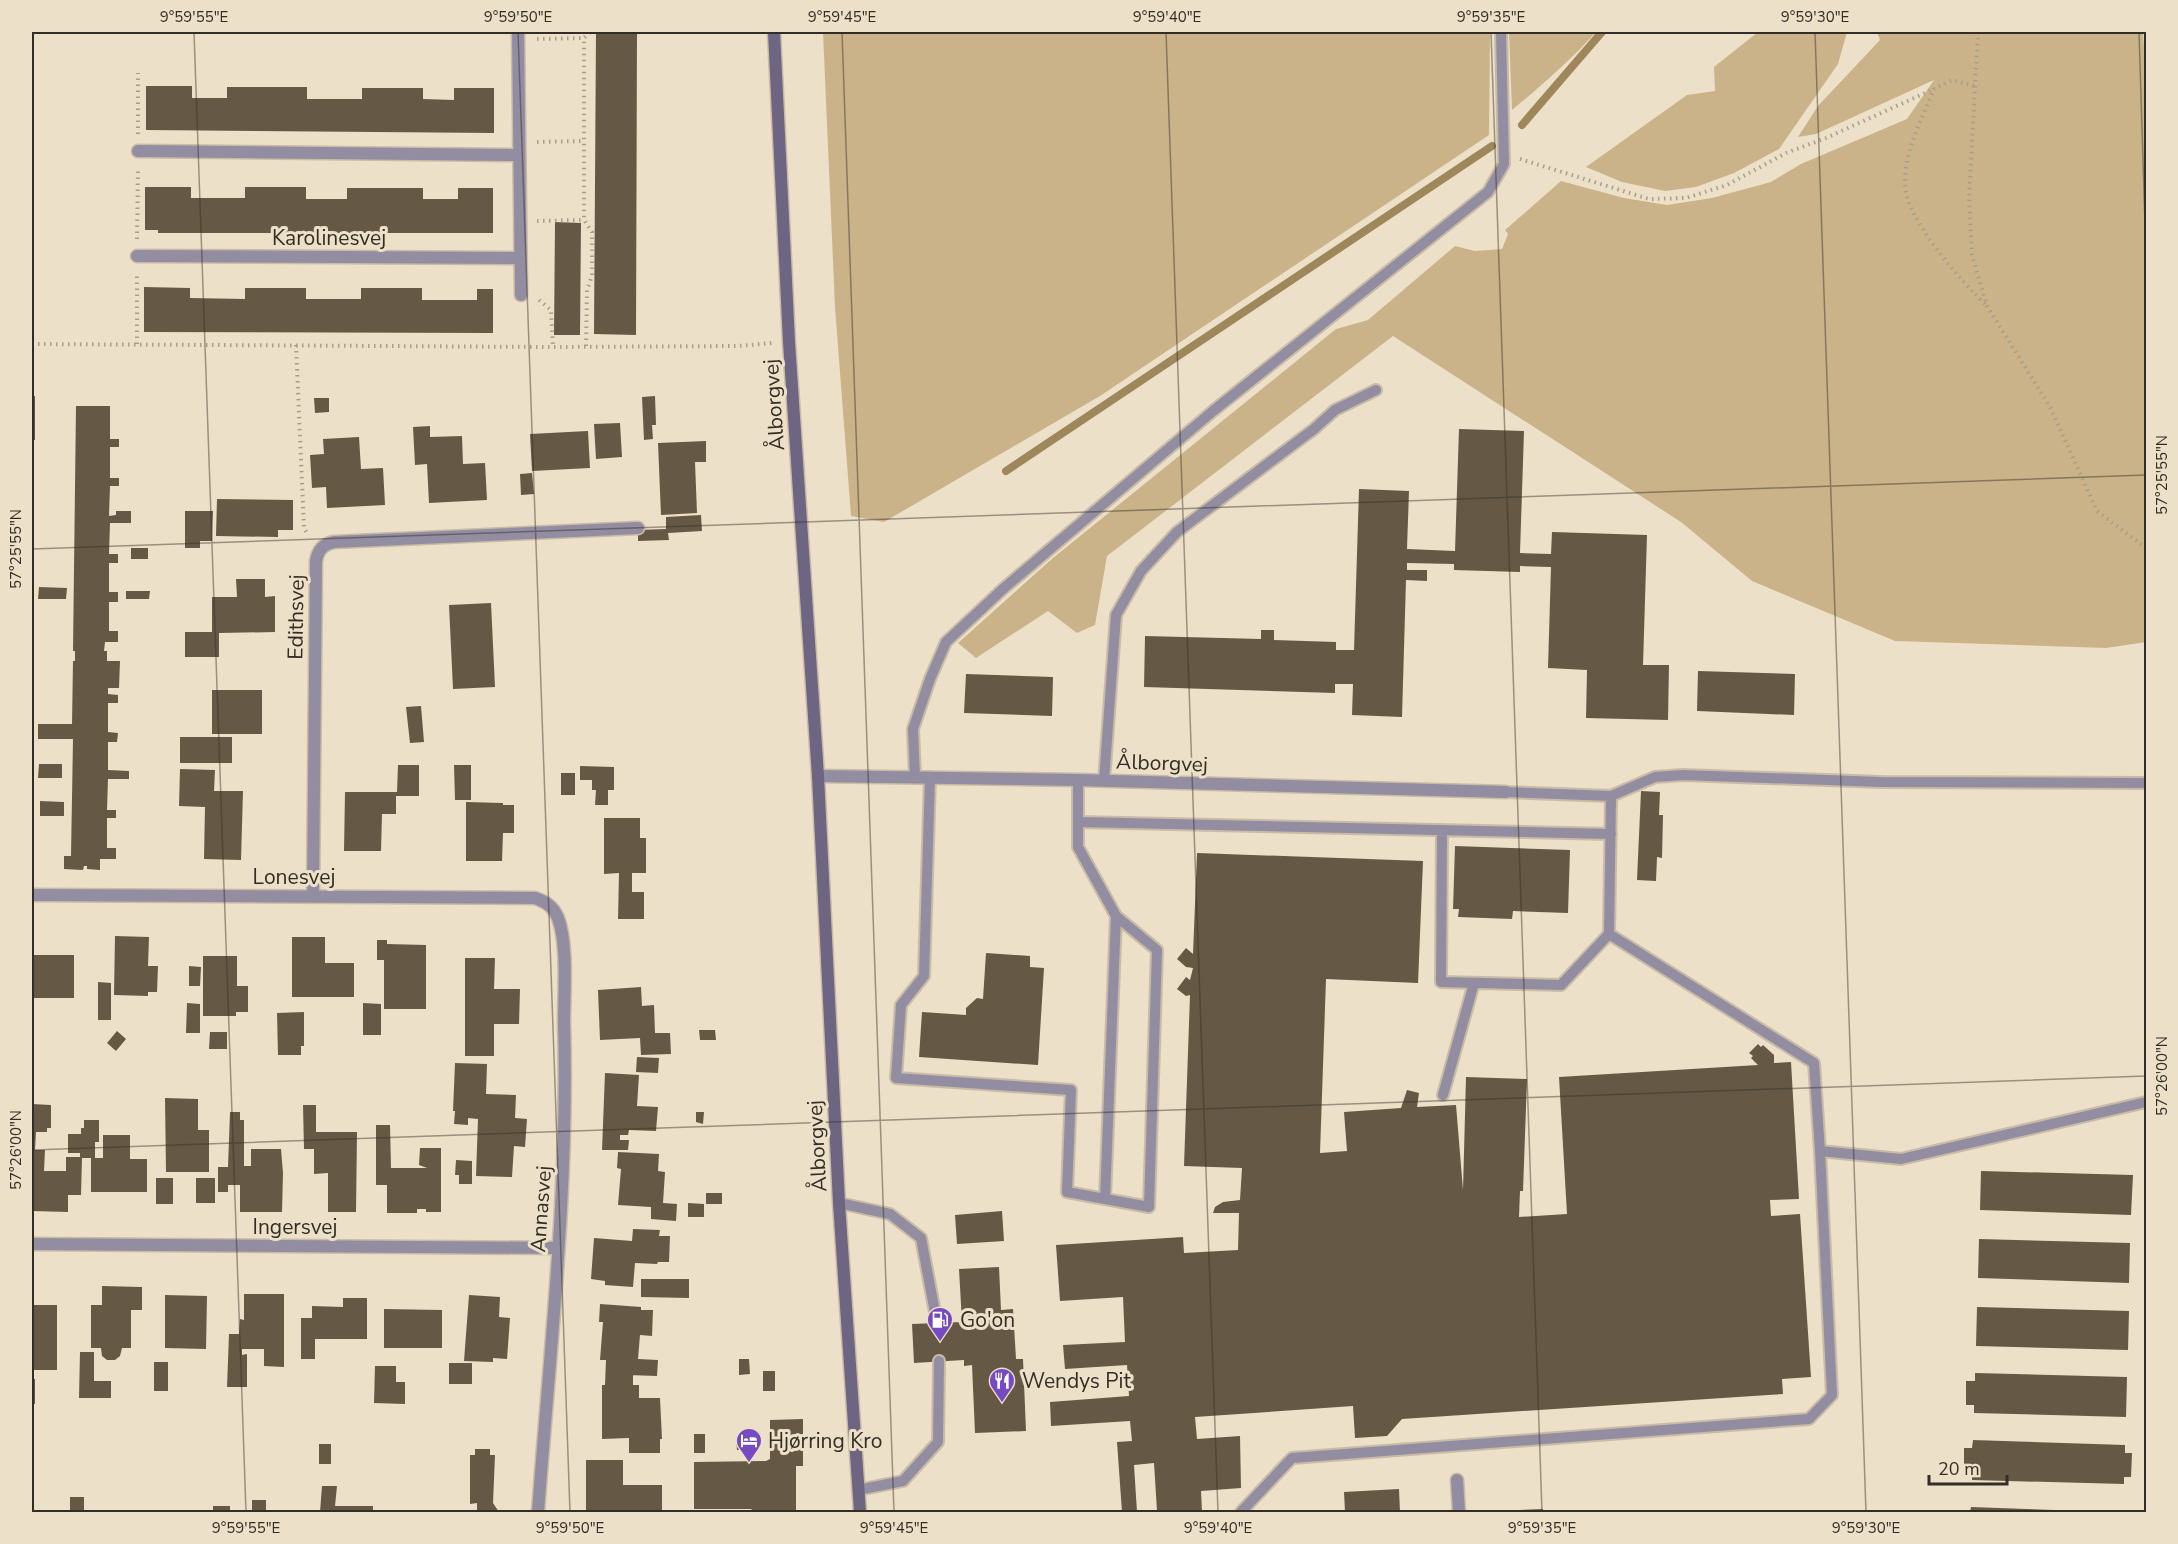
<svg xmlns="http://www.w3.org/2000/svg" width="2178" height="1544" viewBox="0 0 2178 1544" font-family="'Nunito Sans',sans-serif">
	<rect width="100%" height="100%" fill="#ede0c8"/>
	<path fill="#cab388" d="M823,32H1490L1489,135L1100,396L884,522L851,516L835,307Z
		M1509,32H1596C1570,61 1542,85 1512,110Z
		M1758,32H1847L1838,64L1779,149L1734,173L1696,187L1665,191L1622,182L1586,167L1687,95L1715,91L1714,67Z
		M1877,32H2143L2146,76V642L2106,648L1895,641L1752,581L1681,522L1393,336L1107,556L1095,625L1077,633L1048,611L976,658L958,643L1053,558L1336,329L1368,320L1455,246L1475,251L1502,249L1508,234L1505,230L1561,181L1624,198L1667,205L1712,198L1771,182L1801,164L1907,119L1934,80L1816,134L1798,137L1818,106L1880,40Z"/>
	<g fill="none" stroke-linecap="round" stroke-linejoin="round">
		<path stroke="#9f875c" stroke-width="8" d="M1522,125L1602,32
			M1006,471L1492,146"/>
	</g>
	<path fill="#655945" d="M596,32H637L636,335L594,334Z
		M146,86H192V98H227V87H307V99H362V88H423V99L454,100V88H494V133L146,130Z
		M145,187H191V198H245V187H306V199H347V188H423V199H458V188H493V233H158V230H145Z
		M555,222L581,223L580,335H554Z
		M144,287L190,288V298L245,299V288H306V299H361V288H422V300H477V289H493V333L144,332Z
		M32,396H35V440H32Z
		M655,396L656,425H652L653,439L644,440L642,397Z
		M314,398H329V412L315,413Z
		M76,406H110V439H119V447H110V478H119V486H110L109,516L116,515V511H131V523H110L109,554H118V563H109V592H118V602H109V631H118V642H105L104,651H107V661H120L119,688H108V694L118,695V703H108V732L118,733L117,742H108V770L129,771V779H108L107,810H116V818H107V848H116V859H100V870L87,869V866H84L83,870L64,869V856H71L73,739H38V724H72L73,661H75V651H73Z
		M620,423L622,457L596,459L594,424Z
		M430,426V437L462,436L463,464L485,463L487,500L429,503L427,464L415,465L413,427Z
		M1459,429L1524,431L1520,553L1551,554L1552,532L1647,535L1643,665H1669L1668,720L1586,718L1587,670L1548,668L1551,567L1520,566V572L1454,570V564L1407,563V570H1427V581L1406,580L1402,717L1352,715L1353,684H1335V693L1144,687L1145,636L1261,639V630H1274V640L1336,642V650H1354L1359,489L1409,491L1407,549L1455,551Z
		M588,431L590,468L532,471L530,434Z
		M359,437L361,469L383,468L385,505L327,508L326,487L312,488L310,455L324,454L323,439Z
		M706,441V462H695L697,513L661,515L658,443Z
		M532,473L534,494L521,495L520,474Z
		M217,499L293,500V530H278V537L216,536Z
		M185,511H213L212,541H200V548H185Z
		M701,515L702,531L668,533L669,540L638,541V530L666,529V517Z
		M131,548H148V559H131Z
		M236,579H265V597L275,596V632L219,633V657H185V632H212V597H237Z
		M39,587L67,588L66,599H38Z
		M126,591H150L149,599H126Z
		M491,603L495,687L453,689L449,605Z
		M1698,671L1795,674L1794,715L1697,711Z
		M966,674L1053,677L1052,716L964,713Z
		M212,690H262V734H212Z
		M421,706L424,742L410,743L406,707Z
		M180,737H232V763H180Z
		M39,764H62V778H38Z
		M398,765H419V796H396V814H382L381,851H344L345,792H397Z
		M454,765H471V800H455Z
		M580,766L614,767V790H608V805H595L596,790H592V780H580Z
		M180,769L215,770L214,791H243L241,860L204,859L205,807L179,806Z
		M561,773H575V795H561Z
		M1641,791L1660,792L1659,815H1663L1662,858L1657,857L1656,881L1637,880Z
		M40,801L64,802V816H40Z
		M466,802L503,803V805H514V833H503L502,861H466Z
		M604,818H640V838H646V873H632V892H644V919H618L619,873L604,874Z
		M1455,846L1570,850L1568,913L1513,911L1512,919L1458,917L1459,909H1453Z
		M1197,853L1423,861L1418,983L1326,979L1320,1153L1347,1151L1344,1112L1401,1108L1407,1090L1419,1093L1417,1107L1456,1105L1463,1190L1466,1077L1527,1079L1523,1191H1520L1519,1217L1567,1214L1559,1077L1758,1065L1751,1058L1753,1056L1749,1053L1758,1044L1761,1047L1763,1045L1774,1055V1063L1791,1062L1799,1199L1770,1200L1771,1216L1800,1214L1811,1377L1782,1379L1783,1394L1402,1419L1387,1436L1355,1438L1353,1406L1195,1417L1197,1439L1240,1436L1241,1488L1201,1491L1202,1512L1157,1511L1154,1463L1134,1465L1137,1512H1122L1117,1442L1132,1441L1130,1421L1051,1426L1050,1402L1129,1396L1127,1365L1065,1369L1063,1345L1125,1342L1123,1297L1060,1301L1056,1245L1183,1237L1184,1253L1238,1250L1239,1213H1213L1215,1207L1223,1202L1240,1200L1242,1168L1184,1166L1190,995L1186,996L1177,989L1186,977L1190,980L1193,968L1186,967L1177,959L1186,948L1193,954Z
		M115,936L149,937L148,966H158L157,992H148V996L114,995Z
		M292,937H325V963H354V997H292Z
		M377,940H387V944L426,945V1009H384V960H377Z
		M986,953L1030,956V967L1044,968L1038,1065L919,1057L922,1012L966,1015V1008L977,998L983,999Z
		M32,955H74V998H32Z
		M203,956H237V986H248V1012H236V1016H203Z
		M465,958H495L494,989H520L519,1024H494V1056H465Z
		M189,966L201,967L200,986H189Z
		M98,982L111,983V1020H98Z
		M641,987L642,1006L654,1005L655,1033H670L671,1054L641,1055L640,1038L600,1040L598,990Z
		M187,1003L200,1004V1033H186Z
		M363,1003L381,1004V1035H363Z
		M304,1012V1046H301V1055H278L277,1013Z
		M699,1030H715L716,1040H700Z
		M117,1031L126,1039L116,1051L107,1043Z
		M210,1032H227V1049H209Z
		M637,1057L659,1058L658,1073L636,1072Z
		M455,1063L487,1064L486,1094L516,1095L515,1118L527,1119L525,1147L514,1146L512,1177L476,1176L478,1119L468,1118V1125L454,1124L455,1111H453Z
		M605,1073L639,1075L637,1106L658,1107L656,1131L629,1130L628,1135H620V1140H629L628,1150H602Z
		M165,1098L198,1099V1130H209V1172H166Z
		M32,1104L51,1105V1128H47V1132H36L35,1150H45L44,1171H66V1157H80V1153H68V1134H81V1128H84V1120H99V1142H95V1158H103V1135H130V1159H147V1192H91V1158H82L81,1195H68V1212L32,1211Z
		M303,1105H316V1132H357L356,1212H328V1173L314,1174V1149H304Z
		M230,1112H240V1120H244V1166H251V1149H281L283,1173L282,1212H240V1185H228V1192H218V1167H228Z
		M696,1112H704L703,1124L696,1122Z
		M376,1125H390L391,1168H427L419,1165L420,1148H441V1212H426V1209H417V1213H387V1185H376Z
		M618,1152L659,1154L658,1171L665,1172L663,1203L677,1204L676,1221L651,1219V1207L618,1205L621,1169L617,1168Z
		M456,1160L472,1161V1184H459V1175H455Z
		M1981,1171L2133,1175L2131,1215L1980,1210Z
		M156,1178H173V1204H156Z
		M196,1178H215V1203H196Z
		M706,1193H722V1204H706Z
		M688,1203L704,1204V1217H688Z
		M1002,1211L1004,1241L957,1244L955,1215Z
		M633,1229L660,1230L659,1236H670L669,1262H658L657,1264L635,1263L633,1287L605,1285V1281L591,1279L594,1238L632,1241Z
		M1979,1239L2130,1243L2129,1283L1978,1278Z
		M999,1267L1001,1310L1013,1309L1016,1359H1023L1026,1431L975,1433L972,1365L964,1366V1360L914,1363L912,1324L962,1322L959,1269Z
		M641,1279H689V1298L641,1297Z
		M102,1286L142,1287V1310H131V1348H122L120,1356L115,1360H107L102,1356L101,1348H91V1305H102Z
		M244,1294H284V1367L264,1366V1349H242V1355L247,1354V1387H227L229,1334H239L240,1319L244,1320Z
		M165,1295L207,1296L206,1349L165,1348Z
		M469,1295L500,1297L499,1317L510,1318L507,1359L493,1358V1362L464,1361Z
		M343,1298H367V1339H315V1359H301V1318H312V1306L343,1307Z
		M600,1304L641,1307V1310H653L652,1336L640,1335L638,1359L658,1360L657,1376L629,1375H633V1385H639V1398H660L662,1439H660V1453H629V1438L602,1439V1385H605L606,1360H600L603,1322H599Z
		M32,1305H57V1370H32Z
		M1977,1307L2129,1311L2128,1350L1976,1346Z
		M384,1309L442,1310V1348H384Z
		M80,1352H94V1381H111V1398H79Z
		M739,1359H749L750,1374L739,1375Z
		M154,1362H168V1391H154Z
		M449,1363H472V1384H449Z
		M375,1366H396V1382H405V1404L374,1403Z
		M763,1371H775V1391H763Z
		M1975,1373L2127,1377L2126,1417L1974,1413V1405H1966V1381H1975Z
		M32,1379H35V1404H32Z
		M803,1419V1466H796V1512H754L751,1509H694V1462L766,1461L770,1459V1420Z
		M694,1434H705V1453H694Z
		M749,1437L750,1449L737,1450L736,1438Z
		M1973,1440L2125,1445V1453H2132L2131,1477H2124V1484L1972,1480V1472H1964V1448H1972Z
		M319,1444H331V1464H319Z
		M475,1449H490V1455H495L493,1503L499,1512H477V1503L470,1504V1455H475Z
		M586,1460H623V1485H662V1511L586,1512Z
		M322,1486H337L335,1506H373V1512H320Z
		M1399,1489L1400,1512H1345L1344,1492Z
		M70,1497H84V1512H70Z
		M252,1500H266V1512H252Z
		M213,1506H230V1512H213Z
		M1971,1507L2084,1511V1512H1970Z
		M1543,1509V1512H1519V1510Z"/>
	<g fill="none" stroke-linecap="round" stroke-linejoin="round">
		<defs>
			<path id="service" d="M915,777L913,729L930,679L946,642L1004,588L1213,411L1488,192L1504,164L1501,32
				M930,777L924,976L901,1005L896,1078L1071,1090L1067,1192L1149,1207L1157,950L1116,916L1078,847V780
				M1104,781L1116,615L1141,571L1177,532L1314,429L1335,410L1376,390
				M1506,792L1611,796L1655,777L1683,775L1881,782L2146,783
				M1078,822L1611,834
				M1442,830L1441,982L1561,985L1609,934
				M1443,1095L1474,983
				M1820,1151L1901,1159L2146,1102
				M1105,1199L1116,916
				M839,1203L890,1214L921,1238L937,1323
				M858,1490L903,1481L938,1442L939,1361
				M1241,1512L1292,1458L1809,1419L1832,1395L1820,1151L1814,1063L1609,934L1611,796"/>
			<path id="minor" d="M518,32L521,295
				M138,151L519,155
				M137,256L520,258
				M818,776L1078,780L1506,792
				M32,895L535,898C546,902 553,906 558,918C568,944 564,993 564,1022C569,1185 550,1349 538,1512
				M313,897L316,561C318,550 323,544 334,542L638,528
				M32,1244L558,1248
				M1457,1480L1459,1512"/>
			<path id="secondary" d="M774,32L789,342L818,776L839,1203L860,1512"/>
		</defs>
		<use href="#service" stroke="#c8bca7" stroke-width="14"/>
		<use href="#minor" stroke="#c8bca7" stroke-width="15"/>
		<use href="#secondary" stroke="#c8bca7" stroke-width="15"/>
		<path stroke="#a89e8c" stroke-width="4" stroke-dasharray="1.5 4.5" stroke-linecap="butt" d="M1978,32L1969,197L1972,255L1987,306L2050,407L2097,511L2146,548
			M537,39L584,38
			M1974,86L1952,80L1934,89C1922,119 1904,151 1905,185C1905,218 1962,282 1986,305
			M138,134V73
			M537,142L584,141
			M1520,159L1649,199L1686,198L1727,185L1786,153L1826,138L1934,89
			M537,221L584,220
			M137,239L138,168
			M539,300L551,310L553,347
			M32,344L553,347L738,346L772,343
			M137,344V273
			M296,345L304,528L308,535
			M586,346L587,290L592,276V232L584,220V38L590,32"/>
		<use href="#service" stroke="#928da1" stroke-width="10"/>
		<use href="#minor" stroke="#928da1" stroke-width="12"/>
		<use href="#secondary" stroke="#6d6581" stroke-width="12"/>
	</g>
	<path fill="none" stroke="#332e25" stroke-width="1.5" stroke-opacity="0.45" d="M194,32L246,1512M518,32L570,1512M842,32L894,1512M1166,32L1218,1512M1491,32L1542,1512M1815,32L1866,1512M2139,32L2146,256M32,549L2146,475M32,1150L2146,1076"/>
	<defs>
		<symbol id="fuel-pin" viewBox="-11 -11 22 30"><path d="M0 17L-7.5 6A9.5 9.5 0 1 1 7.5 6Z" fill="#784ac2" stroke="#ede0c8"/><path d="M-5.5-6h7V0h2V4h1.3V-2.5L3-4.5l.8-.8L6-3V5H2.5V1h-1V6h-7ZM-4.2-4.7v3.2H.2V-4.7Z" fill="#fff"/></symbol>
		<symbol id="restaurant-pin" viewBox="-11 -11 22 30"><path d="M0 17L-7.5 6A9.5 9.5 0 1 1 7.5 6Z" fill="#784ac2" stroke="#ede0c8"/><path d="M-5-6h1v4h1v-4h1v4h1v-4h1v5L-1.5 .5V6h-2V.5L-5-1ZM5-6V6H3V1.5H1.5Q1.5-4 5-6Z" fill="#fff"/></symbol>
		<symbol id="hotel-pin" viewBox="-11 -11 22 30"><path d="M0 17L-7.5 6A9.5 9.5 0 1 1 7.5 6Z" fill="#784ac2" stroke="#ede0c8"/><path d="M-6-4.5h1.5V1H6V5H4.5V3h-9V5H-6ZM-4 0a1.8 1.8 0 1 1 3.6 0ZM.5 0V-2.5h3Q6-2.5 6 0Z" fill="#fff"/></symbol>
	</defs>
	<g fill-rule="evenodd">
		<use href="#fuel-pin" x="925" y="1305" width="30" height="40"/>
		<use href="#restaurant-pin" x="987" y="1366" width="30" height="40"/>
		<use href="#hotel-pin" x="734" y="1426" width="30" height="40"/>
	</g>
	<g text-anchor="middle" stroke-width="6" stroke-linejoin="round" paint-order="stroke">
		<g font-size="21" fill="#332e25" stroke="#ede0c8">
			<text x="329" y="245">Karolinesvej</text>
			<text transform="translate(774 405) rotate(-94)" y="7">Ålborgvej</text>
			<text transform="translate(296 617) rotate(-89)" y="7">Edithsvej</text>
			<text transform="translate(1162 763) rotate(2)" y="7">Ålborgvej</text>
			<text x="294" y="884">Lonesvej</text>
			<text transform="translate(817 1146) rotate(-93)" y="7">Ålborgvej</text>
			<text transform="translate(541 1209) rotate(-86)" y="7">Annasvej</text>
			<text x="295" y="1234">Ingersvej</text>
		</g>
		<g font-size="21" fill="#332e25" stroke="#ede0c8" text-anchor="start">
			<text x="960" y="1327">Go'on</text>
			<text x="1022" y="1388">Wendys Pit</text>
			<text x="768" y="1448">Hjørring Kro</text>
		</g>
	</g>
	<rect width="2178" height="1544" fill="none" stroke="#ede0c8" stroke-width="66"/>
	<path d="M1929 1475v9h78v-9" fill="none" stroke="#332e25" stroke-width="3"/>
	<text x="1938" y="1475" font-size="18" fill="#332e25" stroke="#ede0c8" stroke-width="4.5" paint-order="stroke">20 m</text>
	<rect x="33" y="33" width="2112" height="1478" fill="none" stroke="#332e25" stroke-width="2"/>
	<g font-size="15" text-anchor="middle" fill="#332e25">
		<text x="194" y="22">9°59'55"E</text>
		<text x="518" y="22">9°59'50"E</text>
		<text x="842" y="22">9°59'45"E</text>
		<text x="1167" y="22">9°59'40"E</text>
		<text x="1491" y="22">9°59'35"E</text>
		<text x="1815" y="22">9°59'30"E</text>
		<text transform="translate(2162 475) rotate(-90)" y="5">57°25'55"N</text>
		<text transform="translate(16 549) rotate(-90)" y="5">57°25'55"N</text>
		<text transform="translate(2162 1076) rotate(-90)" y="5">57°26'00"N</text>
		<text transform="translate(16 1150) rotate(-90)" y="5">57°26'00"N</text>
		<text x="246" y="1533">9°59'55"E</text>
		<text x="570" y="1533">9°59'50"E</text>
		<text x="894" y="1533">9°59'45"E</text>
		<text x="1218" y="1533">9°59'40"E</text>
		<text x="1542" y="1533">9°59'35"E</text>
		<text x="1866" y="1533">9°59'30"E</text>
	</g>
</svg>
